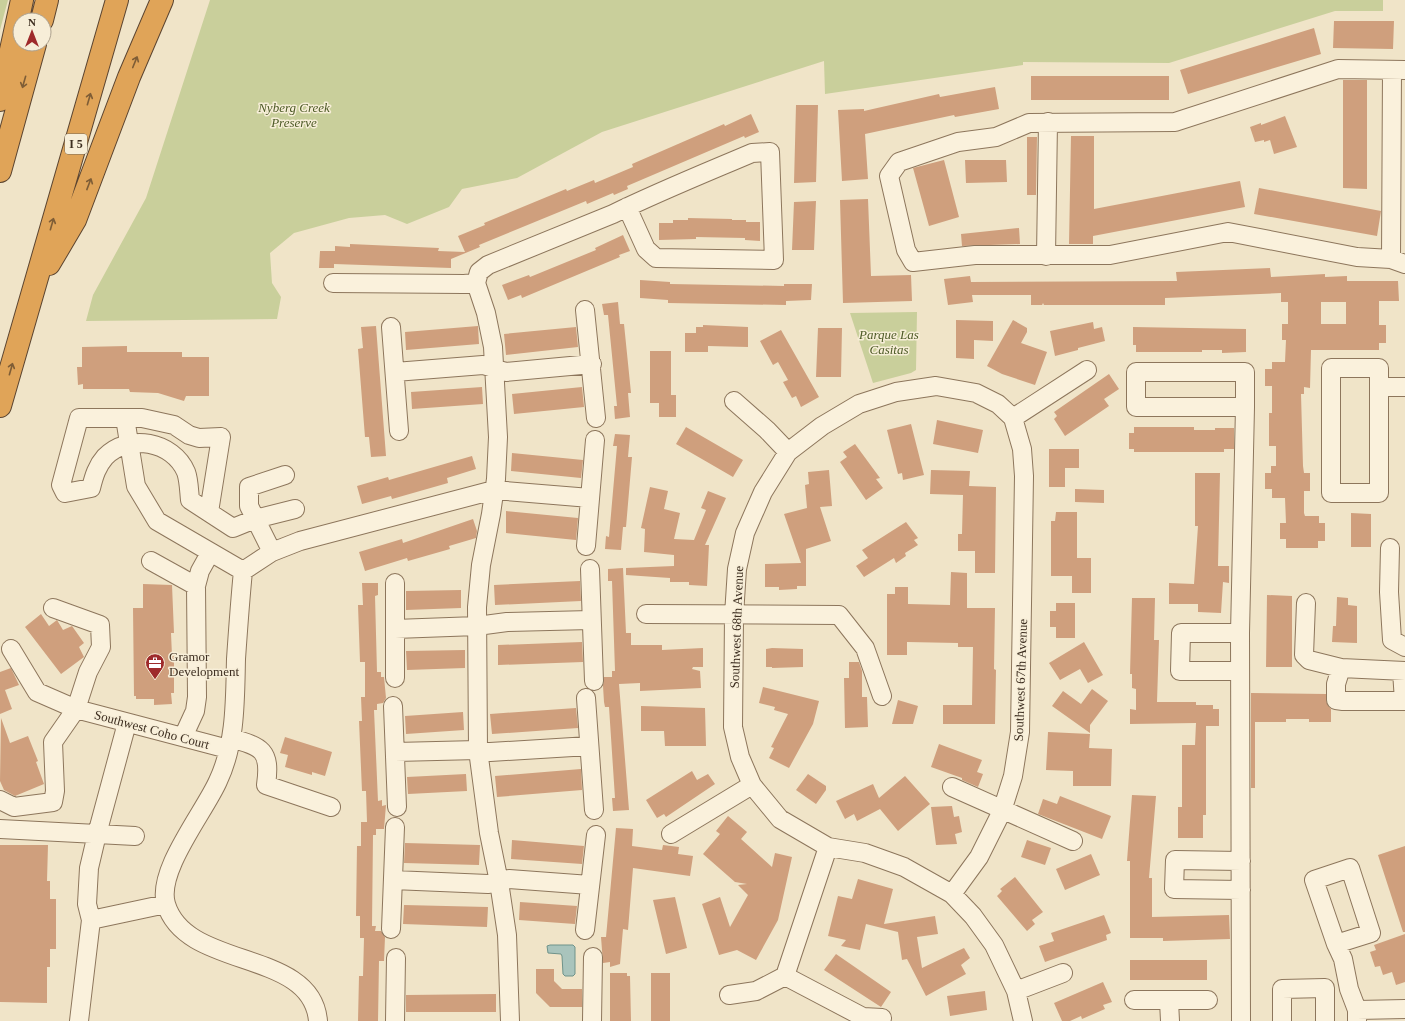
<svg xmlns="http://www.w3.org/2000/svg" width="1405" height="1021" viewBox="0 0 1405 1021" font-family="Georgia,serif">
	<rect width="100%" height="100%" fill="#f0e4c8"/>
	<path fill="#c9cf9b" d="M0,0H8L0,30Z
		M210,0H1383V11H1335L1169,63L1023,62V65L825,94L824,61L602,132L517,178L462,189L449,207L407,224L385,215L349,218L294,233L270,253L272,283L281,297L277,319L86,321L93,295L146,198Z
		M917,312L916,370L911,373L873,383L850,313Z"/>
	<path fill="#a9c4bc" stroke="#6f938a" d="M550,945H573L575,947V974L573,976H565L563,974L562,956L561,954L548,953L547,946Z"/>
	<path fill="#cf9f7d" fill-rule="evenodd" d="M1334,21H1394L1393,49L1333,48Z
		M1314,28L1321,54L1188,94L1180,70Z
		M1031,76H1169V100H1031Z
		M1343,80H1367V189L1343,188Z
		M995,87L999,109L955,117L954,115L865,134L868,179L842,181L838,110L864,109V111L939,94L940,97Z
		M796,105H818L816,182L794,183Z
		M751,114L759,132L745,138L744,136L627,186L628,189L614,195L613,193L587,204L586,201L479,245L480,247L451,259V268L334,264V268H319L320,251H335V246L350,247V244L439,248L438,251L465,252L458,236L485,225L484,223L566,189L567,191L594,180L595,183L633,167L632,164L724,124L725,126Z
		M1285,116L1297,147L1274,154L1270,140L1264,142V140L1255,142L1250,127L1261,123V125Z
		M1071,136H1094V209L1240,181L1245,207L1093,236V244H1069Z
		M1027,137H1037L1036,195H1027Z
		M944,160L959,217L929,226L913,168Z
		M965,160H1006L1007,182L966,183Z
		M1259,188L1381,211L1377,236L1254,214Z
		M868,199L871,276L911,275L912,301L843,303L840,200Z
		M816,201L814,250H792L794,202Z
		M688,218L732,219V220H746V222H760V241L745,240V238L696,237V239L659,240V223H673V220H688Z
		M1019,228L1020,244L962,246L961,234Z
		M623,235L630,251L619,255L620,257L522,298L521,295L508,300L502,285L529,275L530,277L596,250L595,248Z
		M1270,268L1271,277L1325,274V277L1347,276V281H1398L1399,301H1379V325H1386V343H1379V350H1311L1310,388L1304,387V394H1301L1303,466L1304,473H1310V491H1304V513L1305,516H1319V523H1325V541H1318V548H1286V539H1280V523H1286L1285,498H1272V489H1265V473H1271V466H1276V446H1269V413H1272V386H1265V369H1272V362H1285L1286,340H1282V324H1288V302H1281V293L1165,298V305H1044L1043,303L1042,305H1031V295H972L973,302L948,305L944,279L970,276L971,282L1177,281L1176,272ZM1321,302H1346V324H1321Z
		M640,280L670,282V284L784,286V284H812L811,300L786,301V305L668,303V300L640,298Z
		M618,302L620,324H624L631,393H628L630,417L615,419L614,406H617L608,315H604L602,304Z
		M956,320L993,321V341L974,340V359L956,358Z
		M1013,320L1027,328V332L1021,343L1047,352L1035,385L1002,374L987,366Z
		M1093,322L1094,329L1102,327L1105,341L1078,348V350L1055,356L1050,331Z
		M703,325L748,327V347L708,346V352H685V333H696V327H703Z
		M376,326L386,456L371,457L369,437H365L358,349L363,348L361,327Z
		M478,326L479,344L406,350L405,332Z
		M576,327L578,347L506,355L504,334Z
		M1133,327L1246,329V352L1222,353V350H1202V352H1136V345H1133Z
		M818,328H842L841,377H816Z
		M781,330L819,397L801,407L796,396L792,398L783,382L788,380L778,362L773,365L760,341Z
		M127,346V352H182V357H209V396H186L184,401L158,393L130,392L129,389H83V384L78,385L77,367H82V347Z
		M650,351H671V395H676V417H659V403H650Z
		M1109,374L1119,389L1104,399L1109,406L1065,436L1054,419L1057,416L1054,412Z
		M482,387L483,404L412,409L411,392Z
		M582,387L584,407L514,414L512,394Z
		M937,420L983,430L978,453L933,444Z
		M911,424L924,475L903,480L902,473L898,474L887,430Z
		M686,427L743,460L733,477L676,444Z
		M1134,427H1194V430H1215V428H1234V449H1224V452H1134V449H1129V433H1134Z
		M615,434L630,435L628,457H632L626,527H623L621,550L605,549L606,536L609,537L617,446H613Z
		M855,444L880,478L876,479L883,488L866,500L840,462L847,457L843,452Z
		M1049,449H1079V468H1065V487H1049Z
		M512,453L583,460L581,478L511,471Z
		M472,456L476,469L447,478L448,483L392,499L391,496L362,504L357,486L388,477L389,480Z
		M829,470L832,506L820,507L831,541L806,549V586H797V589L779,590V587H765V564L801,563L784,514L807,508L805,485L809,484L808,472Z
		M931,470L970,471L969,486L996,487L995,573H975V551H958V534H962L963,495L930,494Z
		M1195,473H1220L1218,566H1229V583L1223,582L1221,613L1198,612V604H1169V583L1194,584L1198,526H1195Z
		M650,487L668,491L664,509L680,513L674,539L694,540L706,510L701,508L708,491L726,498L705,545H709L707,586L689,585V582H670V578L626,575V568L674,566V555L644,552L645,529L641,528Z
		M1075,489L1104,490V503L1075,502Z
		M506,511L578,518L576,540L506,533Z
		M1056,512H1077V558H1091V593H1072V576H1051V521H1055Z
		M1351,513L1371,514V547H1351Z
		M473,519L477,531L476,538L449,546L450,549L408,561L407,558L365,571L359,552L402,539L403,543Z
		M906,522L918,538L914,540L918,545L905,553L906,556L896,563L894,558L864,577L856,566L868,558L862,550Z
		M623,568L626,633H631V645H662V650L703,648V667H693L692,669L700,671L701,688L640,691V683L619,684L629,810L613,811L612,798H615L609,707H605L604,702L603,686L604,677H612V671H615L612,581H608V569Z
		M951,572L967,573V608H995L994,669L996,670L995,724H943V705H972L973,647H958V643L907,642V655H887V594H895V587H908V604L950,605Z
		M580,581L581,601L495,605L494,585Z
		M362,583H378V595L375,596L377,672H381V677H384L386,698L383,703L377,704V710H374L378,801L382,800V806L386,805L384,829H376V835H373L372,926H376L375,931H381L385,937L384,961H379L378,1021H358L359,976H363L364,938H360V916H356L357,846H361V822H367L366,791H362L359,721H362L361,697H365V662H360L358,605H363Z
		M143,584L172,585L174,633H171L172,656H174V693H171L172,704L154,705V699H136V696H134L133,608H143Z
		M461,590V608L406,610V591Z
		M1267,595L1292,596V667H1266Z
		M1337,597L1348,598V605L1357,606V643L1332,642L1333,626H1336Z
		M1132,598H1155L1154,640H1159L1157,702H1196V705H1213V709H1219V726H1206V815H1203V838H1178V807H1182V745H1195L1196,723L1130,724V709L1136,710V689L1132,688V674H1130Z
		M1056,603H1075V638H1056V627H1050V611H1056Z
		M41,614L49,626L57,620L63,630L72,626L84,643L79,647L84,657L61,674L25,627Z
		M582,642L583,662L498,665V645Z
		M1084,642L1103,675L1088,683L1080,669L1060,680L1049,663Z
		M772,648L803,649V667L772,668V667H766V649Z
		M465,650V668L407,670L406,651Z
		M849,662H859L862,671V697H867L868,727L845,728L844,678H849Z
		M11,668L19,685L5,690L12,709L0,714V672Z
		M763,687L819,701L813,724L789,768L769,758L774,748L771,747L788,714L774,710L775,707L759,703Z
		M1092,689L1108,701L1090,725V733L1052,706L1063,691L1081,704Z
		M1251,693L1326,694L1327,704L1331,709V722H1309V719H1286V722H1255V788H1251Z
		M898,700L918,706L913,724H892Z
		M641,706L705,708L706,746H665L664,731H641Z
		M576,708L578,728L492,734L490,714Z
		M463,712L464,730L406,734L405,716Z
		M1,718L10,743L28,736L38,761L36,762L44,784L15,796L4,790L0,781Z
		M1048,732L1090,734L1089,748L1112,749L1111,786H1073V771L1046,770Z
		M285,737L332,752L325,776L312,772V775L285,767L288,755L280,753Z
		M939,744L982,760L977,772L983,774L978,787L962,780V778L931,767Z
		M581,769L582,790L497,797L495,776Z
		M692,771L697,780L708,774L715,784L666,817L664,814L657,818L646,800Z
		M466,774L467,791L408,794L407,777Z
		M808,774L826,786V790L816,804L796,790Z
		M905,776L930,804L898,831L880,809L857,821L854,814L845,819L836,801L873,784L879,798Z
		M1132,795L1156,796L1149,878H1152V917L1229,915L1230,939L1163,941V938H1130V861H1127Z
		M1060,796L1111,816L1102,839L1038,814L1043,799L1057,804Z
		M952,806L954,817L959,816L962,832L955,834L957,844L936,845L931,807Z
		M728,816L747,832L741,839L772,867L775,853L792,857L778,920L756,960L737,950L719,955L702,904L720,897L730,927L748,895L738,885L747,884L735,882L703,854L720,834L716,831Z
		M616,828L633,829L632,846L662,850L663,845L679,847L678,854L693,856L690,876L633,868L628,930L623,929L620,964L610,967V962L603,963L601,937H606Z
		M512,840L584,846L582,864L511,859Z
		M1027,840L1051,848L1045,865L1021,857Z
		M405,843L480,845L479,865L404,863Z
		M0,845H48L47,881H50V899H56V949H50V967H47V1003L0,1002Z
		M1405,846V932H1403L1378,855Z
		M1091,854L1100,875L1065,890L1056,869Z
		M1015,877L1043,912L1032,920L1035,924L1027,931L997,896L1002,891L1000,889Z
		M858,879L893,889L884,924L935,916L938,934L917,937L922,968L964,948L970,958L961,965L966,974L926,996L907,959L902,960L898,932L866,924L860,950L841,946L846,940L828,936L838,896L852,899Z
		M675,897L687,948L666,954L653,900Z
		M520,902L577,906L575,924L519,920Z
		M404,905L488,907L487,927L403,924Z
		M1104,915L1111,933L1106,935L1107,940L1045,962L1039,946L1054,941L1051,933Z
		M1405,934V982L1396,985L1392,972L1383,975L1380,966L1375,967L1370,952L1376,950L1374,945Z
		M836,954L891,992L881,1007L824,970Z
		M1130,960H1207V980H1130Z
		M536,969H554V981L562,989H582V1007H550L536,993Z
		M610,973H627V976H630L631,1021H610Z
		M651,973H670V1021H651Z
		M1103,982L1112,1002L1103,1005L1105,1009L1082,1019L1081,1016L1070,1021H1062L1054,1003Z
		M985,991L987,1010L950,1016L947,996Z
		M496,994V1012H406V995Z"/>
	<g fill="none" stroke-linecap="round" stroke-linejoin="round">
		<defs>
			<path id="minor" d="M1405,70L1338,69L1175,122L1029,123L996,137L958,142L899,162L889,176L906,250L913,262L975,255H1110L1228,232L1357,257L1391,259L1405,264
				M1046,256L1048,122
				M1391,259L1392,70
				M333,283L464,284L476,283
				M585,310L596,418
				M391,327L399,431
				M1331,368H1379V493H1331Z
				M395,372L483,365L506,372L592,364
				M1136,372H1245V407H1136Z
				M1379,387H1405
				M734,401L767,430L788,452
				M125,418L136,486L157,521L243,571
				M1013,418L1087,370
				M209,512L221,437L199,438L189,435L174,425L142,418H79L61,485L65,493L91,488C94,476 97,466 105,457C128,433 173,441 186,472C189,480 189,491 190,500L233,528L255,519L295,509
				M586,546L595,440
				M1390,548L1389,592L1392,640L1405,647
				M272,552L249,506V487L285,475
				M151,561L196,586
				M590,569L594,681
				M395,583V678
				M1306,603L1304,655L1309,660L1341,668
				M646,614L839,615L865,648L882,696
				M395,629L477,626L507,622L591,620
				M1240,633H1181L1180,671H1240
				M11,649L37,692L76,709L228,749
				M1402,671L1404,701H1343L1336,700V684L1341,668L1405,671
				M586,698L594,810
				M393,706L397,807
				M127,723L97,834L135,836
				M183,737L195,711L197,697L196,586L200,571L210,553
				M231,738C262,747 271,750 266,785L331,807
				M395,752L478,750L490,752L589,746
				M952,787L1073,841
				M0,800L14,807L53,802L55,791L53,742L76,709L88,672L101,647L100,625L53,608
				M0,829L97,834L89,868L87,904L91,920L79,1021
				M671,834L752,785
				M1241,861L1175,860L1174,889L1241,890
				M393,880L488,884L509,879L590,885
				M952,894L979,857L1002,811L1013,776L1020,732L1024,476L1022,449L1013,418L998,404L976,393L936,386L896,392L859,404L822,426L788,452L763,492L745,533L737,569L734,615L733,727L740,757L752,785L780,819L828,847L865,853L904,867L952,894L973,916L994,945L1016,991L1023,1021
				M91,920L166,904
				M391,929L395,827
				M585,930L596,835
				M1336,944L1371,933L1350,868L1314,880L1336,944L1343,959L1349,989L1357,1010
				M785,976L863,1017L882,1018
				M1016,991L1063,973
				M729,995L756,991L785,976L828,847
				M1134,1000H1208
				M1169,1001L1170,1021
				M318,1021C312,948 186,971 166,904C156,871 205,811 218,781C236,743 235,700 236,659C238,630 240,601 243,571L272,552L300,541L494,490L590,498
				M395,1021L396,958
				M510,1021L507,935L499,882L489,833L478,750L477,607L481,565L491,514L496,479L498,437L493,347L486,313L476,283L479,272L488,265L613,214C658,192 705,173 752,153L770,152L774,260L656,258L646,249L627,207
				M592,1021L593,957
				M1241,1021L1240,633L1245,407
				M1282,1021V989L1325,988V1021
				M1357,1021V1010L1405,1009"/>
			<path id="highway" d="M42,20L47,0
				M0,100L22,0
				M0,171L35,44
				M49,264L75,220L129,77L162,0
				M0,406L117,0"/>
		</defs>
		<use href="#minor" stroke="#8d765c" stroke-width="20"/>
		<use href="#highway" stroke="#5b4430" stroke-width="24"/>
		<use href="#minor" stroke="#faf1dc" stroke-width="18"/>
		<use href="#highway" stroke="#e0a458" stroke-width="22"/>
	</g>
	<defs><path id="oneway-shaft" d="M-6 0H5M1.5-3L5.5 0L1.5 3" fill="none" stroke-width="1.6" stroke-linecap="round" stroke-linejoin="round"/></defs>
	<g stroke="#7e5d36">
		<use href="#oneway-shaft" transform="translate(135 62) rotate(-68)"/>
		<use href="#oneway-shaft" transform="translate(24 82) rotate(106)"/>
		<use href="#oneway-shaft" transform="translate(89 99) rotate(-74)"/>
		<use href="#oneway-shaft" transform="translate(89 184) rotate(-69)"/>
		<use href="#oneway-shaft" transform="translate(52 224) rotate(-74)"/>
		<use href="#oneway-shaft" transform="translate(11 369) rotate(-74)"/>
	</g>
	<defs>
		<symbol id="office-pin" viewBox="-11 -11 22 30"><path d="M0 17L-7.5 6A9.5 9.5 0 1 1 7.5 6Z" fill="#9e2a2b" stroke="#f7eed8"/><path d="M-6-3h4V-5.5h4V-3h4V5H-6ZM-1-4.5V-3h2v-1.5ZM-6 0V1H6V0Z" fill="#fff"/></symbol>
	</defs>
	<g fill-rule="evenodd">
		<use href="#office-pin" x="144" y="652" width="22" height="30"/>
	</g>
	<g text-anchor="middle" stroke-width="3" stroke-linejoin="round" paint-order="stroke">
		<rect fill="#f7eed8" stroke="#756857" stroke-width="1" x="65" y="134" width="22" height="20" rx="3"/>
		<g font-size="12" font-weight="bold" fill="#3d2e20">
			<text x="76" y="148">I 5</text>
		</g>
		<g font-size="13" font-style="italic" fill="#4d5a26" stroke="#f7eed8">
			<text x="294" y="112">Nyberg Creek<tspan x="294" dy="15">Preserve</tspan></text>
			<text x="889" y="339">Parque Las<tspan x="889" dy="15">Casitas</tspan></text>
		</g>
		<g font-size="13" fill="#3d2e20" stroke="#f7eed8">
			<text transform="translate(736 627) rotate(-88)" y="5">Southwest 68th Avenue</text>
			<text transform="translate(1020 680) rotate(-88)" y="5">Southwest 67th Avenue</text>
			<text transform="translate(152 729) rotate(15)" y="5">Southwest Coho Court</text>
		</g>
		<g font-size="13" fill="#3d2e20" stroke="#f7eed8" text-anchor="start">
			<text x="169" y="661">Gramor<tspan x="169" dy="15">Development</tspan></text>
		</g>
	</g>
	<g transform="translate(32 32)"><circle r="19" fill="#f7eed8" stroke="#ada18e"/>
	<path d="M0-3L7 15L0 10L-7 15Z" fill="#9e2a2b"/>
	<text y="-6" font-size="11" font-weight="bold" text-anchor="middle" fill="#3d2e20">N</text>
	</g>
</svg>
